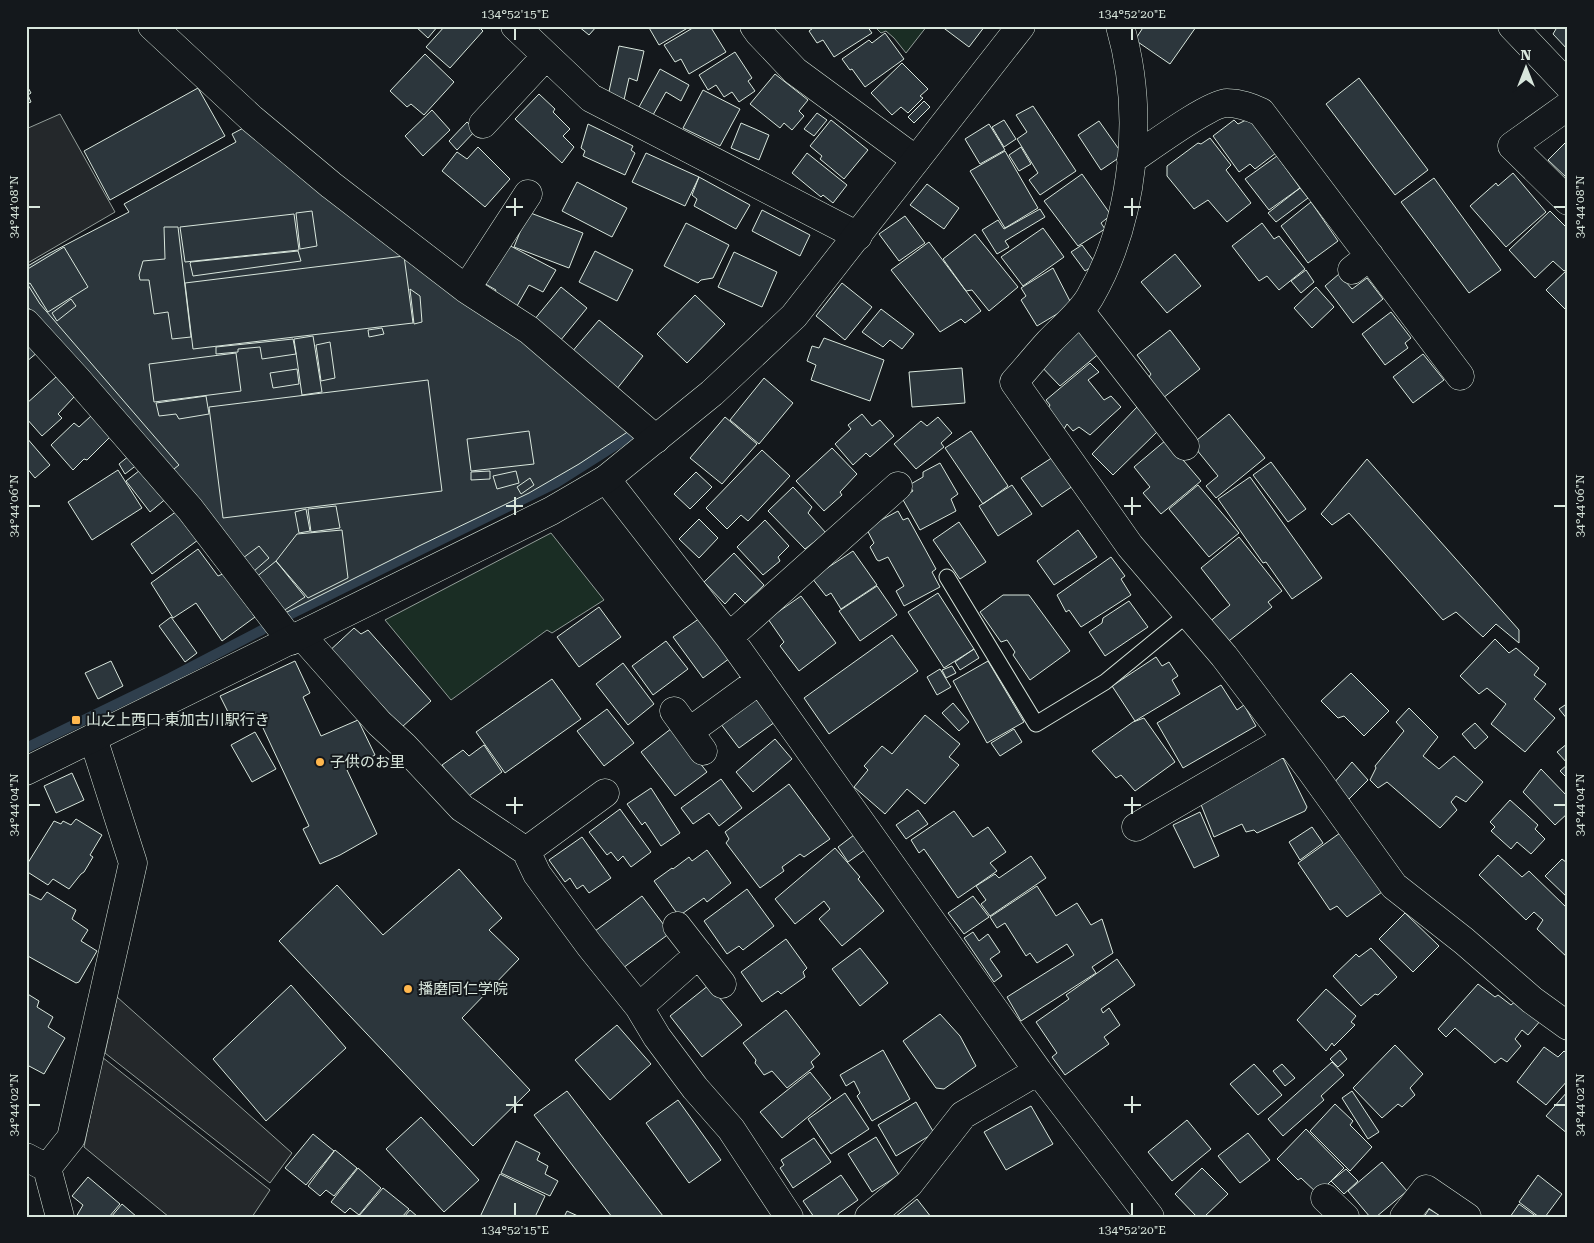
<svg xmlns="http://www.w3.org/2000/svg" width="1594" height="1243" viewBox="0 0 1594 1243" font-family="'Roboto Serif','Noto Sans JP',serif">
	<rect width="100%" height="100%" fill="#14181c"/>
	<path fill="#1a2d24" stroke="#939e99" d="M874,26H927L906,53L894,38L886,31L881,33Z
		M551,533L604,600L552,633L547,630L451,700L385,620Z"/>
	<path fill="#24282b" stroke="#939e99" d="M60,114L115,212L26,264V129Z
		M117,997L292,1153L270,1183L105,1053Z
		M102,1057L270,1190L252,1217H169L84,1147Z"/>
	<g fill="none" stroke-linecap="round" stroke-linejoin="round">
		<path stroke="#2f3f4d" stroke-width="10" d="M291,614L556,483L638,431
			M26,748L170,678L262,630"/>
	</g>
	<path fill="#2c363c" stroke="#d8e6dc" d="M415,26H438L428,38Z
		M445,26H478L483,31L450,68L426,47Z
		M578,26H597L589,35Z
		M648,26H691L659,45Z
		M696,26H710L726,52L689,74L681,59L675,62L664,45Z
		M816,26H867L872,33L834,57L823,40L817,43L809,31Z
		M941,26H985L969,47Z
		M1144,26H1194L1196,27L1170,64L1135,40Z
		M1554,26H1568V50L1553,34L1556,29Z
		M885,33L904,59L865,87L852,69L850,70L842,59L869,40L872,43Z
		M619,46L644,51L637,81L629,78L624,100L608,96Z
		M735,52L752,78L748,81L755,91L739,102L732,92L724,97L716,85L708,90L699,75Z
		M425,54L454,82L424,115L411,104L407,107L390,91Z
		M902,63L928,89L920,96L923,98L908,113L901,107L892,115L871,93Z
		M660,69L689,85L681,101L666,92L653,115L639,107Z
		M775,74L808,100L799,111L804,116L792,130L784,123L780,128L750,104Z
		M1359,78L1428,170L1395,195L1326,104Z
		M26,84L31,93L28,95L31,102L26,104Z
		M198,88L225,136L110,200L84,151Z
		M703,90L740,109L720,146L683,128Z
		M539,94L555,109L553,112L570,129L563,136L574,147L562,163L515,119Z
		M924,101L930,107L914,123L908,117Z
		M1033,106L1076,171L1040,195L1029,180L1038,173L1017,139L1027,132L1016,115Z
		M432,110L450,130L423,156L405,136Z
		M817,113L827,120L814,136L804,129Z
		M1250,118L1276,153L1255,169L1250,164L1239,172L1213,136L1234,120L1238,124Z
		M831,120L868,150L844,179L820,159L822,156L810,146Z
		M1004,120L1016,139L1004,147L992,127Z
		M1099,121L1123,155L1101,170L1078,135Z
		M467,122L476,130L457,150L449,141Z
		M741,123L769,135L759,160L731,148Z
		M251,124L635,427L579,464L529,493L421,545L283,614L166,472L26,308V267L48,254L129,212L124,204L236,142L232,134Z
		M588,124L633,146L631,150L635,153L625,175L583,156L585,151L581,148Z
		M989,124L1005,150L980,164L965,139Z
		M1210,138L1231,165L1226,170L1251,203L1227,222L1208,200L1194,209L1167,176V166L1198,143L1201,144Z
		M1568,140V179L1548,160Z
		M478,147L510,179L485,207L442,171L457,152L467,159Z
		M1021,147L1031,164L1019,171L1009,155Z
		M1005,151L1038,208L1005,228L970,171Z
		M646,153L699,177L685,206L632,182Z
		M807,153L847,185L833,203L823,195L821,197L792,173Z
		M1277,156L1300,188L1269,210L1245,179Z
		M1513,173L1546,212L1506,247L1470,206L1496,183L1498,186Z
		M1082,174L1111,215L1101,223L1105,229L1078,246L1044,201Z
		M699,177L750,205L736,229L694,206L697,199L692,195Z
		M1434,178L1501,270L1469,293L1401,202Z
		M577,182L627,208L612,237L562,211Z
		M927,184L959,208L944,229L910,205Z
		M1300,188L1308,198L1276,222L1268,213Z
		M1311,202L1338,241L1308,263L1281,226Z
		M1040,209L1045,217L1005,241L1009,247L997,254L982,230L998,220L1004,229Z
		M762,210L810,235L800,256L752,231Z
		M312,211L317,246L300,249L296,213Z
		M1550,211L1568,229V268L1564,271L1553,261L1535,278L1509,250Z
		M528,212L583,233L569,268L514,247Z
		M294,214L299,250L185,262L180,227Z
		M905,216L925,243L899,261L879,234Z
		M686,223L729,245L713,278L701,280L698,283L664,266Z
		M1262,223L1274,239L1279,236L1305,269L1279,290L1267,276L1259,281L1232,246Z
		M164,227H178L191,337L172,339L168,312L154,314L149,280H140L139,275L143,261L165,259Z
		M1043,228L1064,257L1023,286L1001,257Z
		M975,234L1018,287L989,311L972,290L966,291L943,259Z
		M503,242L556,270L543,292L529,285L517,306L494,294L496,290L482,282Z
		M929,242L981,311L965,323L961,319L940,332L891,270Z
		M1082,245L1096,264L1085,271L1071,252Z
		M64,247L88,287L48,312L30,283L26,285V270Z
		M298,251L301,261L193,276L190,263L191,262Z
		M595,251L633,270L617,301L579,282Z
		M734,252L777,272L762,307L718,287Z
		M1175,254L1201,286L1167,313L1141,282Z
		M404,256L413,323L193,349L185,283Z
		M1053,268L1072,305L1037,326L1021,300L1026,296L1021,288Z
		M1568,269V312L1546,290Z
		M1306,270L1314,282L1301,293L1291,281Z
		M1339,274L1352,289L1367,278L1383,299L1353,323L1325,286Z
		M842,283L872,307L845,340L816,316Z
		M28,285L40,304L179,465L169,473L145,438L26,305V286Z
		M561,287L587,308L560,341L534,320Z
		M1316,287L1334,307L1312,328L1294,308Z
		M410,289L420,296L422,322L414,324Z
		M695,295L725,324L687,363L657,334Z
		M71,299L76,306L57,321L52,313Z
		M881,309L914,334L902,349L890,340L883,347L862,332Z
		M1391,312L1411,338L1405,343L1408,348L1385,365L1362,334Z
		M599,320L643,356L616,390L571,353Z
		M1076,326L1101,352L1060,386L1037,362Z
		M382,328L384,334L369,337L368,330Z
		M1170,330L1200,369L1163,398L1147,380L1151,374L1137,355Z
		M313,336L322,392L302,395L294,339Z
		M26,338L38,352L26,362Z
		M824,338L884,360L870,401L811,380L816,365L807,361L812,346L819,348Z
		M293,339L296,354L262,359L260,347L238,349V352L216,354V347Z
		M330,342L335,378L321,381L316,345Z
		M236,353L241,391L154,402L149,364Z
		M1423,354L1444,380L1413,403L1393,377Z
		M1090,363L1099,372L1088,380L1104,400L1111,396L1121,407L1090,435L1079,427L1073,431L1067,424L1064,429L1047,410L1050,405L1046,400Z
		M962,368L965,403L912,407L909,372Z
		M297,369L299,384L273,388L270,373Z
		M56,377L74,397L58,414L62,418L42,436L26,418V404Z
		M764,378L793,403L759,444L730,420Z
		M428,380L442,491L223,518L209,407Z
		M206,396L209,414L179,419L176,414L159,416L156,403Z
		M1137,407L1159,430L1113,475L1092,454Z
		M862,414L872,426L880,420L894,436L870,457L866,453L853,465L835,444L851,429L848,425Z
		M1229,414L1265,458L1216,498L1206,486L1218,476L1192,444Z
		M91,416L110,437L87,460L84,459L73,470L51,445L74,423L79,427Z
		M725,417L757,444L722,484L690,458Z
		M938,417L952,433L941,443L944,447L916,469L894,444L921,421L927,426Z
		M529,431L534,464L471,471L467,439Z
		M971,431L1008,486L983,504L945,448Z
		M26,437L50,465L35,478L26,467Z
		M1166,440L1201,481L1161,514L1143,493L1150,487L1134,467Z
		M832,448L857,474L840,492L842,495L824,511L796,481Z
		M762,450L790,476L748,521L741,515L727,529L706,508Z
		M135,451L142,461L125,474L119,464Z
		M1053,457L1073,486L1042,507L1021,478Z
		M1367,459L1519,630V643L1496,624L1483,637L1456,612L1443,620L1349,513L1332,525L1321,514Z
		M1271,462L1306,509L1288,522L1253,475Z
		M940,463L958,494L951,499L956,511L920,530L902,498L913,491L909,485L923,477V472Z
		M144,467L168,497L150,512L126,481Z
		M118,470L142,508L92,540L68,502Z
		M490,471V479L471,480V472Z
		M516,471L519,483L497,489L493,476Z
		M696,472L712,487L690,509L674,494Z
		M1250,477L1322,578L1292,599L1266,562L1263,563L1218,499Z
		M530,478L534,485L521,494L517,487Z
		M1012,485L1032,514L998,536L979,506Z
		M1198,485L1239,533L1209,557L1169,509Z
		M793,487L812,507L808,513L826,533L805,549L768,511Z
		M336,506L340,528L311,532L308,509Z
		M306,509L310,531L299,533L295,512Z
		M177,511L198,540L152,574L131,544Z
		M898,511L903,520L908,518L936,569L932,572L940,587L904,606L896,591L904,586L888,557L879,561L877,560L870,547L874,543L866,528Z
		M699,519L718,538L699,558L679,539Z
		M765,520L789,546L778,557L780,561L763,575L737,547Z
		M959,522L986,562L960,579L933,540Z
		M342,530L348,578L308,598L276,561L297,534Z
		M1078,530L1097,557L1054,585L1037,561Z
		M1239,537L1282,591L1268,602L1272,607L1225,644L1208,623L1230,605L1201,568Z
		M259,546L269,558L254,571L243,558Z
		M198,549L218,576L225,573L255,617L222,641L196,603L173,618L151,583Z
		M853,551L877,585L841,609L831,593L826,596L812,578Z
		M734,553L764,585L745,603L735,593L725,604L704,582Z
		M1111,557L1125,576L1121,579L1131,595L1081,627L1069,610L1066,612L1057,595Z
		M276,561L305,597L283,611L255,578Z
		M877,586L897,615L860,641L839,611Z
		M938,593L974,649L944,668L908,612Z
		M1003,595H1029L1070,651L1030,680L1013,655L1015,652L1007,640L1001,642L980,612Z
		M801,596L836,643L799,671L780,646L784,642L768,619Z
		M1129,601L1148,627L1105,656L1089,632L1102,623L1103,618Z
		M599,607L621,637L579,667L557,637Z
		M171,617L197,653L185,662L159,626Z
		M700,618L730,658L703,678L673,637Z
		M354,628L361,634L368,630L431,701L402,727L364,686L326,654Z
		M892,635L918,671L829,734L804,698Z
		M1495,639L1509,653L1516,648L1539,668L1534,675L1546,684L1534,699L1555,718L1525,752L1491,724L1506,704L1487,688L1479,694L1460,676Z
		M666,641L688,669L653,695L632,666Z
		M974,649L979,658L960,670L955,662Z
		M1156,657L1162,666L1169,662L1178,676L1172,680L1180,694L1135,721L1112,686Z
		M111,661L123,686L98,699L85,673Z
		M295,661L310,693L303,697L321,736L358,720L375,755L347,770L377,834L340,855L320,864L303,829L309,826L256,713L233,722L220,696Z
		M988,661L1024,722L987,743L953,681Z
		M623,663L654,704L628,725L596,684Z
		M952,666L956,673L946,678L942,670Z
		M940,669L951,687L937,695L927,677Z
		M1351,673L1389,711L1364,736L1344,716L1338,718L1321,701Z
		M552,679L581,719L505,773L476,732Z
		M1221,685L1237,710L1244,705L1256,726L1183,768L1157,723Z
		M756,697L775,722L739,748L720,723Z
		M953,703L969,722L959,731L942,713Z
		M1568,703V720L1559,709Z
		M1409,708L1438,737L1423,756L1439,769L1454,756L1483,782L1466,802L1456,796L1451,802L1457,810L1440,828L1387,782L1378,788L1370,780L1376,768L1375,766L1404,731L1396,722Z
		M607,709L634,743L604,766L577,731Z
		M925,715L960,744L949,757L959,765L925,804L907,789L885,814L854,787L868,770L864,766L882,746L892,754Z
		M1144,718L1175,762L1135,791L1121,775L1116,778L1092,751L1133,722Z
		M1475,723L1488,737L1475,749L1462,734Z
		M672,728L707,772L675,796L641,752Z
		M1014,729L1022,742L1000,756L991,743Z
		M255,732L276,769L252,782L231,745Z
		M775,739L792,759L753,792L736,772Z
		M1568,743V779L1560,771L1568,764L1557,752Z
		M484,745L502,772L466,798L442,765L463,750L469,756Z
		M1282,756L1307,807L1305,811L1257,833L1254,830L1246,832L1242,824L1214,837L1200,802Z
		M1352,762L1368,780L1349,799L1333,784Z
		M1541,769L1568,797V813L1555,825L1523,792Z
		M72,773L84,800L56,813L44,786Z
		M721,779L742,808L719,826L709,813L693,824L681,808Z
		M789,784L830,839L804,857L800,854L782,867L784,871L760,888L726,843L729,839L725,832Z
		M651,788L680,833L661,846L645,822L642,825L627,804Z
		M1510,800L1538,825L1535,829L1545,839L1531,854L1517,842L1511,849L1491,831L1495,827L1490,822Z
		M620,809L651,852L631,867L623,856L618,861L611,852L607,855L589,832Z
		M918,810L928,824L906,839L896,825Z
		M954,811L973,837L988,827L1006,852L990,863L997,871L958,898L924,849L919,853L911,840Z
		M1200,812L1219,856L1194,868L1173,825Z
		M76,819L102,835L90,855L93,857L84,872L81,874L69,889L53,879L48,885L26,871V866L54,821L61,824L63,821L71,825Z
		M1312,827L1323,843L1300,860L1289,842Z
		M1340,833L1382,892L1347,917L1337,906L1330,910L1298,863Z
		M854,835L865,850L848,862L838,847Z
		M582,837L611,878L589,893L583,885L577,889L570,878L565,882L549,860Z
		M835,848L860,877L858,879L884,911L842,946L819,919L830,909L824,901L795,924L775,899Z
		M707,850L731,883L707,902L704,898L679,916L654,881L672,868L673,869L689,857L692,861Z
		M1498,855L1522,877L1529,871L1568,909V958L1537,929L1543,920L1534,912L1526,920L1479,875Z
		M1031,856L1046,878L990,916L981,904L986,900L976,886L995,874L999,878Z
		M1562,859L1567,863L1568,862V898L1545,876Z
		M459,869L502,918L489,930L519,959L462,1018L530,1090L473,1146L279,941L337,885L383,935Z
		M1037,886L1056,916L1077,903L1091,925L1102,919L1113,953L1092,967L1096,973L1021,1021L1007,997L1074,955L1067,944L1037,963L1030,953L1026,956L1005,923L997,928L990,917Z
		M747,889L774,926L743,950L739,946L727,954L704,921Z
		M47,892L76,910L72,919L88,930L81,941L97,951L79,982L76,983L26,955V894L27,893L41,900Z
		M642,896L670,933L623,968L595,931Z
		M973,896L989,917L964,934L948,913Z
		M1405,913L1439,946L1413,972L1379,939Z
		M973,932L979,941L988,934L1000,952L990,959L1002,976L994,982L964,938Z
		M786,939L807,968L803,972L805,977L781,994L778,991L762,1002L741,972Z
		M860,948L888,983L860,1006L832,969Z
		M1371,948L1397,977L1378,995L1375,994L1361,1006L1333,976L1356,954L1359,957Z
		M1117,959L1135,985L1101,1009L1103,1013L1109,1008L1120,1025L1104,1037L1109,1044L1065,1075L1052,1057L1057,1053L1036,1022L1069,999L1066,995Z
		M1478,984L1495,997L1498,995L1511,1005L1518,999L1541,1020L1528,1035L1522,1030L1515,1039L1521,1046L1507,1062L1501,1058L1495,1063L1455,1028L1446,1037L1438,1029Z
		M291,985L346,1048L266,1121L213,1059Z
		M709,985L742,1025L702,1057L670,1016Z
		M1326,989L1356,1016L1351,1022L1355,1025L1334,1046L1332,1043L1326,1051L1297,1020Z
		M26,993L39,1001L37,1007L53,1017L48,1027L65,1038L44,1074L29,1066L26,1071Z
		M786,1010L820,1054L811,1062L814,1067L787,1088L772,1071L764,1075L755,1063L756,1060L743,1043Z
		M940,1014L960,1036L976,1066L944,1089L936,1088L903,1041Z
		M617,1025L651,1064L610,1100L575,1060Z
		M1395,1045L1423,1074L1410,1088L1415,1095L1402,1107L1398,1104L1382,1118L1353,1088Z
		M1544,1047L1558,1057L1564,1051L1568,1054V1080L1546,1105L1517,1082Z
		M883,1050L910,1099L872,1121L857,1096L860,1093L854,1081L846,1086L840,1075Z
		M1340,1050L1347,1059L1338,1067L1330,1059Z
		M1332,1062L1344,1075L1321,1096L1324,1100L1283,1136L1268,1119Z
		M1254,1064L1282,1095L1258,1115L1230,1084Z
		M1282,1064L1295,1078L1285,1086L1273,1071Z
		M810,1072L831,1098L782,1138L760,1112Z
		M567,1091L663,1216L662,1217H612L534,1115Z
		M1352,1091L1379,1132L1368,1139L1342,1098Z
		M1568,1091V1134L1546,1116Z
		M845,1093L869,1129L831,1154L808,1119Z
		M678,1100L721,1160L689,1183L646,1123Z
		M916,1102L934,1133L896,1156L878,1125Z
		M1335,1104L1353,1121L1350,1125L1372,1147L1350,1171L1310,1131Z
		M1031,1106L1053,1144L1006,1170L984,1132Z
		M421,1117L479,1180L444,1212L386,1149Z
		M1187,1120L1211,1149L1172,1181L1148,1152Z
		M1306,1129L1344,1168L1318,1194L1301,1178L1298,1180L1277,1159Z
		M1248,1133L1270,1160L1240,1183L1218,1156Z
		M313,1134L334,1151L306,1185L285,1168Z
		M876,1137L899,1175L872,1192L848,1154Z
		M814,1138L831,1162L793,1188L780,1168L784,1165L781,1160Z
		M516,1141L540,1153L537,1160L548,1166L545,1174L558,1181L550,1196L501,1173Z
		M335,1150L357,1168L334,1196L326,1190L320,1196L308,1186Z
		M1382,1162L1407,1191L1376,1217H1370L1348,1191Z
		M358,1168L381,1188L359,1215L350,1208L345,1213L331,1202Z
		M1202,1168L1228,1194L1204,1217H1197L1175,1194Z
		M1346,1169L1358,1181L1344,1194L1331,1181Z
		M500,1174L545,1196L535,1217H480Z
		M841,1175L858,1200L838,1214L839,1217H814L803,1201Z
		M1538,1175L1562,1194L1545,1217H1539L1519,1202Z
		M88,1177L120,1204L109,1217H76L83,1205L72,1196Z
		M383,1188L409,1209L402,1217H358Z
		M917,1199L931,1217H895Z
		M122,1204L137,1217H111Z
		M1519,1204L1537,1217H1510Z
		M1429,1209L1442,1217H1424Z
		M410,1210L418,1217H404Z
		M567,1211L580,1217H564Z"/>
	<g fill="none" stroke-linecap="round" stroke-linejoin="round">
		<defs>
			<path id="lane" d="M947,577L1036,724L1105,682L1188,614"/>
			<path id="street" d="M152,26L252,119L331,185L466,289L529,330L656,439
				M515,26L591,98L858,236
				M754,26L759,33L795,71L916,160
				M1120,26C1145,112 1135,219 1090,297C1080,314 1063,327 1049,342C1037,355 1026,369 1014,382L1130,546L1224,656L1312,772L1394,886L1464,941L1532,1000L1568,1026
				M1512,26L1568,85
				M1568,106L1512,146L1568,201
				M483,124L546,56
				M1131,160C1149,148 1210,103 1227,103C1240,103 1250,107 1261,112L1460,376
				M1352,270L1370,256
				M466,289L528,194
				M1080,311L1185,446
				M26,323L77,379L190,509L291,641
				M606,479L729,637L1038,1071L1150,1217
				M301,635L379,723L404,746L462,808L526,851L537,874L590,946L639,1007L699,954
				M729,637L898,486
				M674,711L703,751
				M690,731L760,680
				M1136,827L1287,739
				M526,851L605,793
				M677,926L722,984
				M639,1007L657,1037L695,1088L731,1129L789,1217
				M26,1157L47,1168L60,1217
				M47,1168L71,1138L133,863L93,738
				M1325,1198L1345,1217
				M869,1217L909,1184L963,1115L1038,1071
				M1404,1217L1426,1189L1467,1217"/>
			<path id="secondary" d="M26,771L551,511L606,479L712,393L794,316L1021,26"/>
		</defs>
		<use href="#lane" stroke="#d8e6dc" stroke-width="17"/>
		<use href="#street" stroke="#d8e6dc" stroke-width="29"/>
		<use href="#secondary" stroke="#d8e6dc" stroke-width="29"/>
		<use href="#lane" stroke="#14181c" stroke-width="15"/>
		<use href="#street" stroke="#14181c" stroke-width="28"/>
		<use href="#secondary" stroke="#14181c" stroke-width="28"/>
	</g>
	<path fill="none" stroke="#d8e6dc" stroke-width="2" d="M515,28V40M1132,28V40M515,198V216M1132,198V216M28,207H40M506,207H523M1124,207H1141M1554,207H1566M515,497V515M1132,497V515M28,506H40M506,506H523M1124,506H1141M1554,506H1566M515,797V814M1132,797V814M28,805H40M506,805H523M1124,805H1141M1554,805H1566M515,1096V1113M1132,1096V1113M28,1105H40M506,1105H523M1124,1105H1141M1554,1105H1566M515,1203V1216M1132,1203V1216"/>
	<g fill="#ffb74d" stroke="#14181c" stroke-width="2">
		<rect x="71" y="715" width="10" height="10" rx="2.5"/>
		<circle cx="320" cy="762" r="5"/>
		<circle cx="408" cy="989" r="5"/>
	</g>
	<g text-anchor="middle" stroke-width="4" stroke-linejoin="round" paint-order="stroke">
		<g font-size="15" fill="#d8e6dc" stroke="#14181c" text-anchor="start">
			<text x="86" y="725">山之上西口 東加古川駅行き</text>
			<text x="330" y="767">子供のお里</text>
			<text x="418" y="994">播磨同仁学院</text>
		</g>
	</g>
	<rect width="1594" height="1243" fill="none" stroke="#14181c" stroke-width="55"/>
	<g transform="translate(1526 68)" stroke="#14181c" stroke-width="4" paint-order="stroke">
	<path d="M0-4L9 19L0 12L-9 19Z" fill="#d8e6dc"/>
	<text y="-8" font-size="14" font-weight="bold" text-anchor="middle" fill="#d8e6dc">N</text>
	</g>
	<rect x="28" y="28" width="1538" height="1188" fill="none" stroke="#d8e6dc" stroke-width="2"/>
	<g font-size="12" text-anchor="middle" fill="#d8e6dc">
		<text x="515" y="18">134°52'15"E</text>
		<text x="1132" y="18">134°52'20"E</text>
		<text transform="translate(14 207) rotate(-90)" y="4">34°44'08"N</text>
		<text transform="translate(1580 207) rotate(-90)" y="4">34°44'08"N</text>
		<text transform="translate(14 506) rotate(-90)" y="4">34°44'06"N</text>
		<text transform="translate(1580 506) rotate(-90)" y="4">34°44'06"N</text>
		<text transform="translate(14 805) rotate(-90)" y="4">34°44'04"N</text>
		<text transform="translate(1580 805) rotate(-90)" y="4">34°44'04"N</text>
		<text transform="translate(14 1105) rotate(-90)" y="4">34°44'02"N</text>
		<text transform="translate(1580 1105) rotate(-90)" y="4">34°44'02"N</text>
		<text x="515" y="1234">134°52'15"E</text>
		<text x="1132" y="1234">134°52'20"E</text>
	</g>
</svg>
